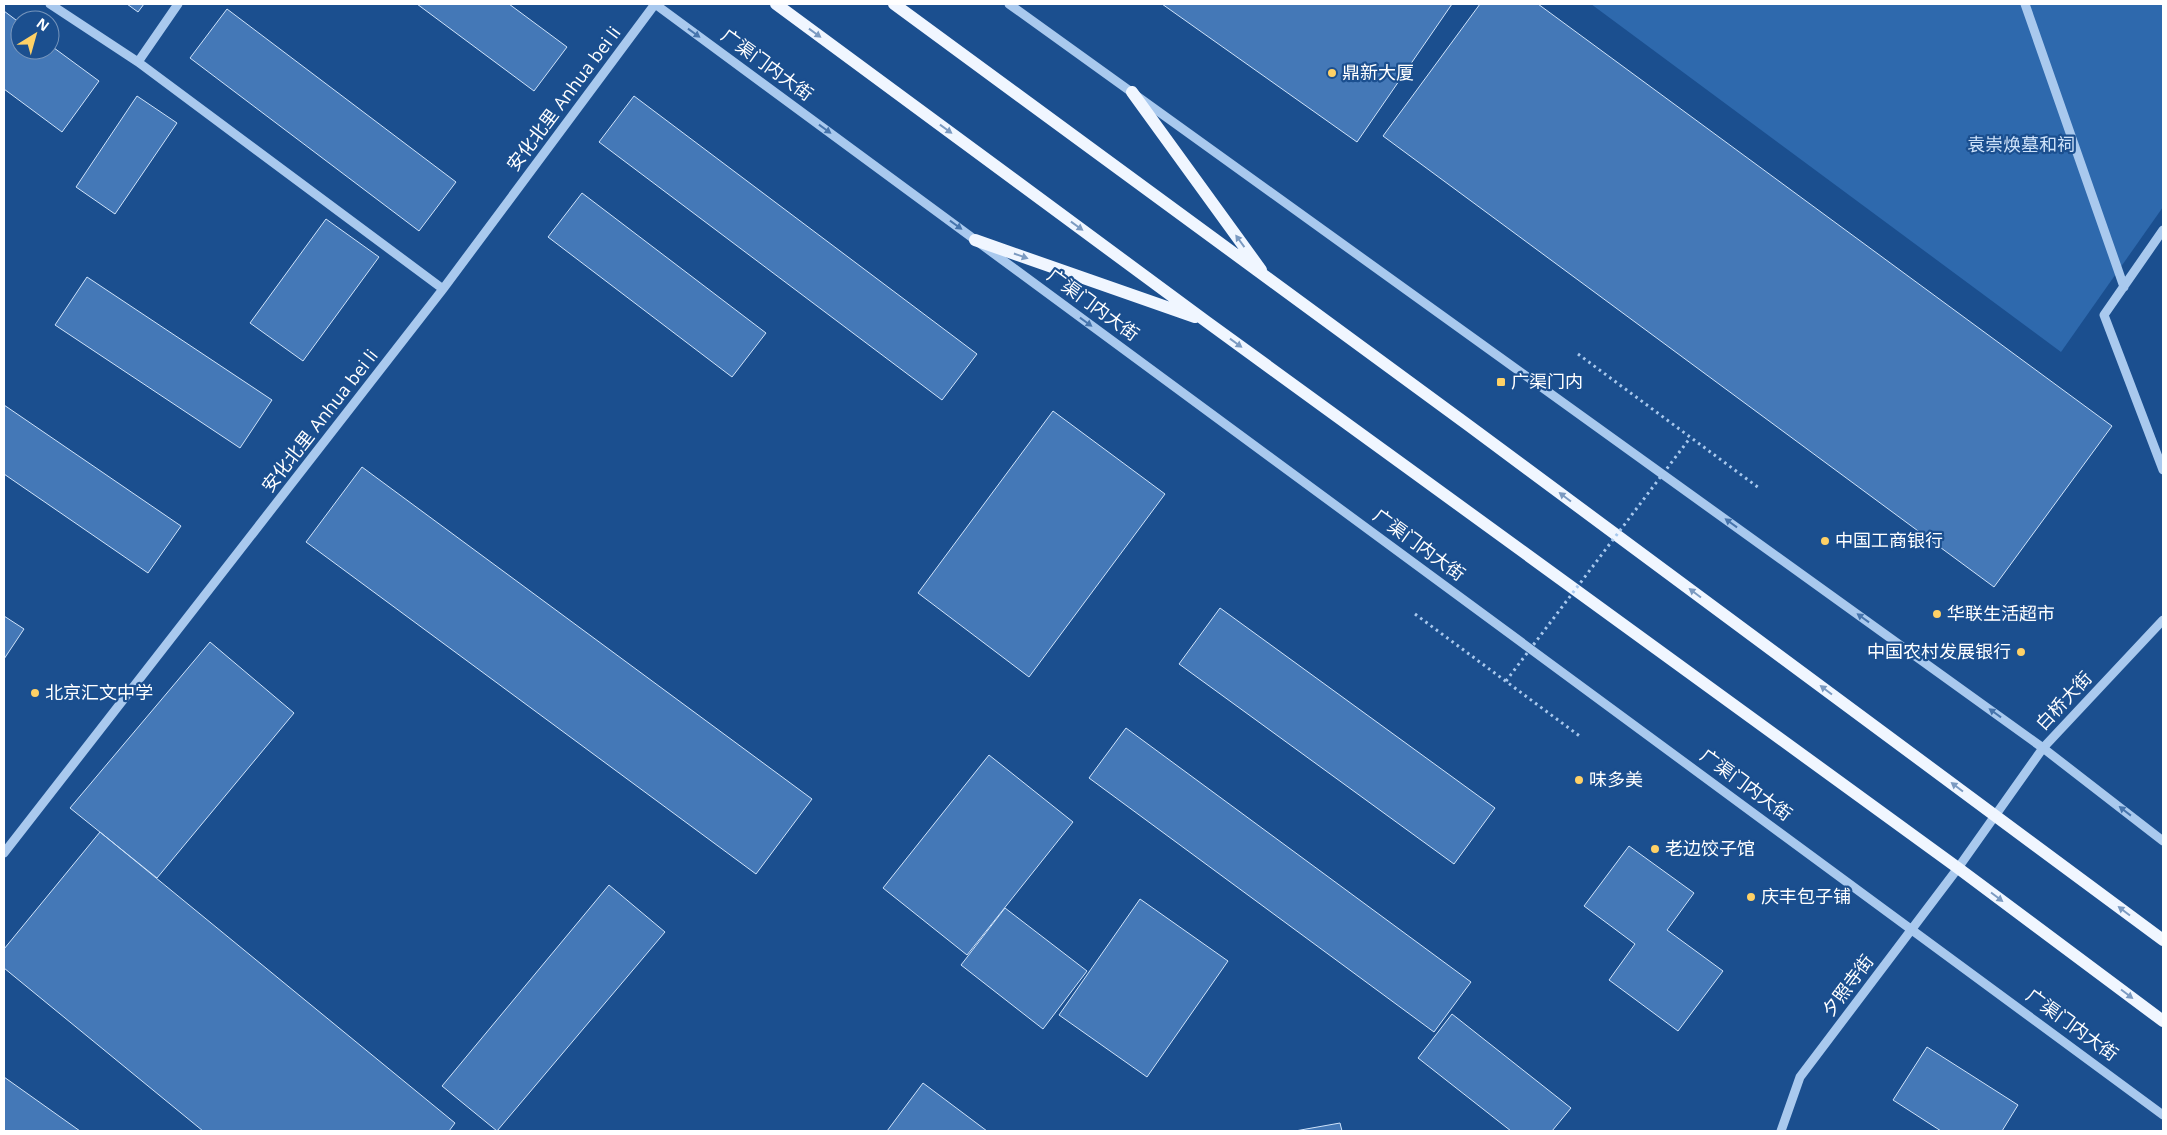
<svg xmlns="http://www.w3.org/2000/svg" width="2167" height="1135" viewBox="0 0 2167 1135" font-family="'Open Sans','Noto Sans SC',sans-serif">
	<rect width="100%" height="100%" fill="#1b4f8f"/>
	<path fill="#2e69ad" d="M1591,4H2163V207L2061,352Z"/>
	<path fill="#4478b7" stroke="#cfe3fa" d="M127,4H144L138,12Z
		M417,4H509L567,47L534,91Z
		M1162,4H1452L1357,142Z
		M1480,4H1538L2112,426L1994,587L1383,136Z
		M227,9L456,182L419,231L190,58Z
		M4,11L20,23V50H50V45L99,81L62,132L4,89Z
		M137,96L177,123L115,214L76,187Z
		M634,96L977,354L942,400L599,142Z
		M582,193L766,333L732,377L548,237Z
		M326,219L379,257L303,361L250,323Z
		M87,277L272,400L240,448L55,325Z
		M4,405L181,526L148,573L4,474Z
		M1053,411L1165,494L1029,677L918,593Z
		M362,467L812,799L756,874L306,542Z
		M1220,608L1495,808L1454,864L1179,664Z
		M4,616L24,629L4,659Z
		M210,642L294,713L157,878L70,808Z
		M1126,728L1471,982L1434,1032L1089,778Z
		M989,755L1073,822L967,955L883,888Z
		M100,832L455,1123L449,1131H203L4,968V949Z
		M1629,846L1694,893L1667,930L1723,971L1678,1031L1609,980L1635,944L1584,906Z
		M609,885L665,932L497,1131L442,1086Z
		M1140,899L1228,961L1147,1077L1059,1015Z
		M1005,908L1087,971L1043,1029L961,965Z
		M1452,1014L1571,1108L1552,1131H1511L1418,1058Z
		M1927,1047L2018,1105L2002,1131H1941L1893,1100Z
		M4,1077L80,1131H4Z
		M923,1083L987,1131H887Z
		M1340,1123L1342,1131H1295Z"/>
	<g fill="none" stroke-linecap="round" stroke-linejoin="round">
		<path stroke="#a9c9ee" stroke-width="3" stroke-dasharray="2.5 4" stroke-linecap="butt" d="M1578,354L1759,488
			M1415,614L1581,737"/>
		<path stroke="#a9c9ee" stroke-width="9" d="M50,4L138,62L443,289
			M655,4L2163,1115
			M1009,4L2043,748L2163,841
			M2025,4L2124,287
			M138,62L178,4
			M2163,230L2104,315L2163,470
			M4,853L443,289L655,4
			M1781,1131L1800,1077L1958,868L2043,748L2163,620"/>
		<path stroke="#f0f6ff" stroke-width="12" d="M776,4L1207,322L1958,868L2163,1021
			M894,4L1468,425L2163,940
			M1132,92L1261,270
			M975,240L1195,317"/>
		<path stroke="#a9c9ee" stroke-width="3" stroke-dasharray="2.5 4" stroke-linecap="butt" d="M1506,681L1690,438"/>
	</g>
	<defs><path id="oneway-solid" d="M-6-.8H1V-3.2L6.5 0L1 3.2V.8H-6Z" transform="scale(1.25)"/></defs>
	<g fill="#4674ac">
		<use href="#oneway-solid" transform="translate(694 33) rotate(36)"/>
		<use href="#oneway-solid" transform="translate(825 129) rotate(36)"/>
		<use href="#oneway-solid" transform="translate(956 225) rotate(36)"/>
		<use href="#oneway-solid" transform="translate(1086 322) rotate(36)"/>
		<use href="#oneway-solid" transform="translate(1731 523) rotate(-144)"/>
		<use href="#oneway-solid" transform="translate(1863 618) rotate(-144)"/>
		<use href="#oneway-solid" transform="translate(1995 713) rotate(-144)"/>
		<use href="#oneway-solid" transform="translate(2125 811) rotate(-142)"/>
	</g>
	<g fill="#7b9ac1">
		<use href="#oneway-solid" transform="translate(815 33) rotate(36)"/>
		<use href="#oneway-solid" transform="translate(946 129) rotate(36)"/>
		<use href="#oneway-solid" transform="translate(1077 226) rotate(36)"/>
		<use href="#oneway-solid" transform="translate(1240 241) rotate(-126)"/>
		<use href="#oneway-solid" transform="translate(1021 256) rotate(19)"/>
		<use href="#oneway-solid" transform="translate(1236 343) rotate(36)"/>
		<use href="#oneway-solid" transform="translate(1565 497) rotate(-143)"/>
		<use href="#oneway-solid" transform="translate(1695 593) rotate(-143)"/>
		<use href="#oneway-solid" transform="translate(1826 690) rotate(-143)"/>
		<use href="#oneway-solid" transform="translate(1957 787) rotate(-143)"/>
		<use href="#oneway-solid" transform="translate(1997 897) rotate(37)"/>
		<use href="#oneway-solid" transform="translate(2124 911) rotate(-143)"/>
		<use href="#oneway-solid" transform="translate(2127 994) rotate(37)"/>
	</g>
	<g fill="#ffd166" stroke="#1b4f8f" stroke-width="2">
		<circle cx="1332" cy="73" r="5"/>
		<rect x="1496" y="377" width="10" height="10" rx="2.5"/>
		<circle cx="1825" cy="541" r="5"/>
		<circle cx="1937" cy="614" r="5"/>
		<circle cx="2021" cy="652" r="5"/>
		<circle cx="35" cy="693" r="5"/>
		<circle cx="1579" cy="780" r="5"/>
		<circle cx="1655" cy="849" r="5"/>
		<circle cx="1751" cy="897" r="5"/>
	</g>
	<g text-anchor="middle" stroke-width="4.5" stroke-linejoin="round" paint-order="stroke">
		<g font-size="18" fill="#fff" stroke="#1b4f8f">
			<text transform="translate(767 65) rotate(36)" y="6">广渠门内大街</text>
			<text transform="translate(564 99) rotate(-53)" y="6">安化北里 Anhua bei li</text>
			<text transform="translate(1093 305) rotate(36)" y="6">广渠门内大街</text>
			<text transform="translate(320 421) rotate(-52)" y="6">安化北里 Anhua bei li</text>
			<text transform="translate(1419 545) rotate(36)" y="6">广渠门内大街</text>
			<text transform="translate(2064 701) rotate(-47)" y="6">白桥大街</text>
			<text transform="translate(1746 785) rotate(36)" y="6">广渠门内大街</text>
			<text transform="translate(1848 986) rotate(-53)" y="6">夕照寺街</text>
			<text transform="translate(2072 1025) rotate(36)" y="6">广渠门内大街</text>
		</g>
		<g font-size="18" fill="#fff" stroke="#1b4f8f" text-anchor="start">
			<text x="1342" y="79">鼎新大厦</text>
			<text x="1511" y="388">广渠门内</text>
			<text x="1835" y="547">中国工商银行</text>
			<text x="1947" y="620">华联生活超市</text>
			<text x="2011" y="658" text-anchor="end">中国农村发展银行</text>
			<text x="45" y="699">北京汇文中学</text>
			<text x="1589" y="786">味多美</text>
			<text x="1665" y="855">老边饺子馆</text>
			<text x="1761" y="903">庆丰包子铺</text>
		</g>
		<g font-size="18" fill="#cfe3fa" stroke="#1b4f8f">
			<text x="2021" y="151">袁崇焕墓和祠</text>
		</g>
	</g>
	<rect width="2167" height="1135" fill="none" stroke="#ffffff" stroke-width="10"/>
	<g transform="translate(35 35) rotate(37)"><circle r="24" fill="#1b4f8f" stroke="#7695bc"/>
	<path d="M0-4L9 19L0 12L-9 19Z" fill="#ffd166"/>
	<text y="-8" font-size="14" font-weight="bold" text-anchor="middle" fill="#ffffff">N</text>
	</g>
</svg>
